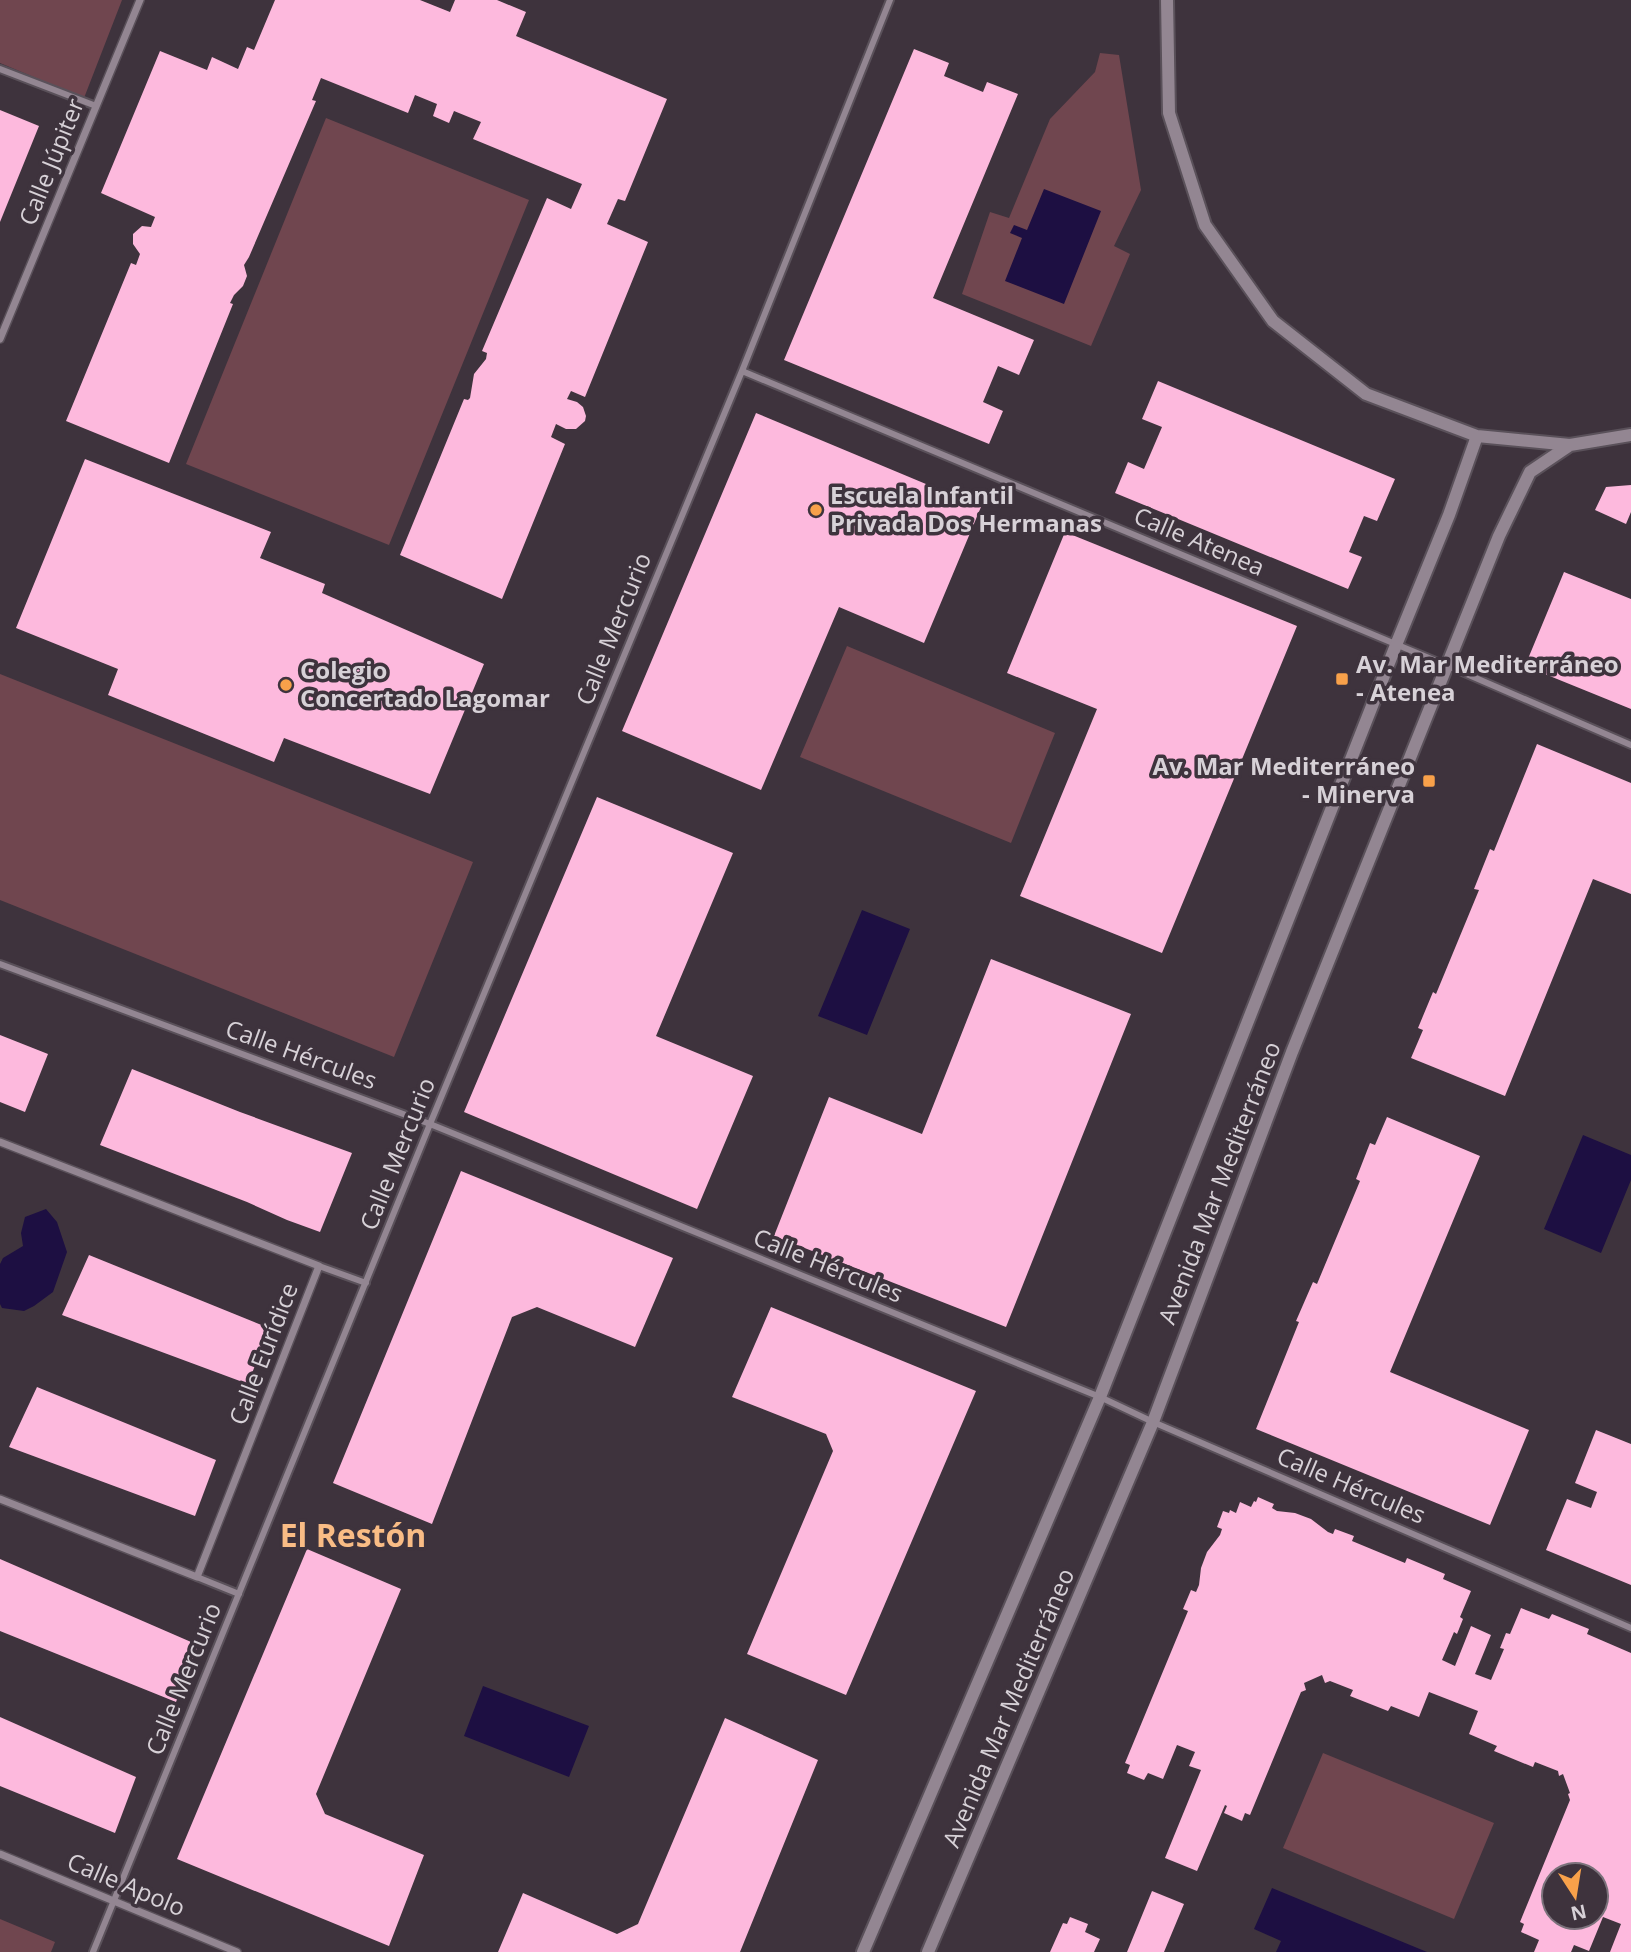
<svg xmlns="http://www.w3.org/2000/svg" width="1631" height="1952" viewBox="0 0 1631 1952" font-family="'Open Sans',sans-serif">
	<rect width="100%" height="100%" fill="#3e333d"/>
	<path fill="#70464f" d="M0,0H122L84,98L0,63Z
		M1100,53L1119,55L1141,190L1114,246L1130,254L1091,346L962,294L990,212L1009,218L1050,119L1095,72Z
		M326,118L529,200L389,545L186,464Z
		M847,646L1055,733L1011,843L800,757Z
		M0,674L473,862L394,1057L0,900Z
		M1323,1753L1494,1823L1454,1919L1283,1848Z
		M0,1919L55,1942L51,1952H0Z"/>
	<path fill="#1d0f42" d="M1044,189L1101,211L1064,304L1005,281L1022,238L1010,233L1014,225L1027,230Z
		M862,910L910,929L867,1035L818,1016Z
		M1583,1135L1631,1155V1180L1601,1253L1544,1229Z
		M46,1209L57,1222L67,1252L53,1292L34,1306L24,1311L2,1308L0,1304V1264L3,1258L23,1246L21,1233L25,1217Z
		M483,1686L589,1726L569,1777L464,1736Z
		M1272,1888L1427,1952H1276L1281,1941L1254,1929Z"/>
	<path fill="#fdb9dd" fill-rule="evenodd" d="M275,0H420L450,12L455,0H497L526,12L516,36L667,99L625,201L618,199L607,224L648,242L585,397L571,391L567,399L577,402L583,407L586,416L585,421L576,429H566L556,424L551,437L565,444L502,599L400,555L464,399L468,400L470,398L474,374L486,359L487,353L482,351L547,198L571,209L582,184L473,139L481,122L454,111L449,123L433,116L437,104L415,95L408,113L321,78L312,100L316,101L249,257L244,265L247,276L243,286L234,295L230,303L233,304L169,463L66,421L131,263L136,265L140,254L133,244V234L142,226L151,227L155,217L101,193L160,51L207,70L212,57L238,69L247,47L254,50Z
		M914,49L949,63L944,76L983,92L987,82L1018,94L933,298L1034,340L1019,375L998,366L983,402L1003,411L989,444L784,360Z
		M0,110L39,126L0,222Z
		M1158,381L1395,479L1377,521L1364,516L1349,552L1362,557L1348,589L1115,493L1128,462L1144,469L1162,427L1142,419Z
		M756,413L981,507L924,643L839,607L761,790L622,731Z
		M85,459L271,532L260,558L325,584L322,593L484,664L430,794L284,738L274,762L108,695L118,669L16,628Z
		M1631,485V512L1626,524L1595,510L1606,487Z
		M1065,532L1297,626L1162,953L1020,896L1097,709L1007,673Z
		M1564,572L1631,599V709L1525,666Z
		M1537,744L1631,783V894L1593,879L1505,1096L1411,1058L1423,1030L1418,1028L1433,992L1436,994L1479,890L1474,889L1490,849L1494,851Z
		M597,797L733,853L656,1036L753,1076L697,1209L464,1112Z
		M991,959L1131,1014L1006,1327L774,1236L829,1097L922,1134Z
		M0,1035L48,1054L25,1112L0,1102Z
		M132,1069L240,1112L352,1153L320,1232L287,1220L247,1202L100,1145Z
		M1387,1117L1480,1156L1390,1372L1529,1430L1490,1525L1256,1429L1299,1322L1296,1321L1313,1282L1317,1284L1360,1181L1356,1179L1370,1143L1375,1145Z
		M461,1171L673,1258L635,1347L537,1307L512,1317L432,1524L333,1483Z
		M89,1255L269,1328L248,1384L62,1315Z
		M771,1307L976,1391L846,1695L747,1654L833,1451L826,1434L732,1397Z
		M37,1387L216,1460L195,1516L9,1447Z
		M1596,1430L1631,1444V1585L1546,1550L1567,1499L1591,1508L1597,1492L1575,1483Z
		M1258,1497L1274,1504L1272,1508L1277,1511L1295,1513L1311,1519L1328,1532L1333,1534L1335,1529L1354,1536L1352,1541L1405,1563L1407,1558L1445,1574L1443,1579L1471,1591L1460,1617L1463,1619L1457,1634L1454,1632L1442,1660L1455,1666L1471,1626L1491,1635L1475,1674L1491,1680L1504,1649L1500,1648L1506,1633L1510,1634L1521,1608L1549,1619L1552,1614L1589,1629L1587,1634L1631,1653V1952H1610L1621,1924L1603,1917L1589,1951L1574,1945L1571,1952H1534L1539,1940L1521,1932L1524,1924L1520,1922L1570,1800L1568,1794L1570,1793L1563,1774L1559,1776L1558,1771L1535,1762L1533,1767L1494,1751L1497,1746L1469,1734L1478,1711L1429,1692L1419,1717L1391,1706L1388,1711L1350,1696L1353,1690L1330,1681L1325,1683L1322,1675L1304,1683L1306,1690L1301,1692L1250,1815L1245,1813L1242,1821L1224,1813L1227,1806L1225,1805L1197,1871L1165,1858L1201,1770L1189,1766L1195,1752L1177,1745L1163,1779L1148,1773L1144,1780L1127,1773L1130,1765L1125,1763L1188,1611L1183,1609L1191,1590L1196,1592L1199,1585L1201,1568L1207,1552L1220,1535L1222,1529L1217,1527L1223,1511L1229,1513L1230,1510L1236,1513L1240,1502L1251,1507L1254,1501L1256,1502ZM1554,1875H1596V1917H1554Z
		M307,1549L401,1589L316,1794L325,1814L424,1855L389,1946L177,1859Z
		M0,1559L198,1645L176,1702L0,1631Z
		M0,1717L136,1777L115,1833L0,1786Z
		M725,1718L818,1760L740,1952H498L523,1893L617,1934L638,1924Z
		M1152,1891L1184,1904L1164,1952H1127Z
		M1070,1917L1088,1924L1085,1932L1100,1939L1094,1952H1050L1063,1923L1067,1924Z"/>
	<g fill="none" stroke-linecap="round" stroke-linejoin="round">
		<defs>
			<path id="pedestrian" d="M0,69L96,106
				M742,371L1448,666L1631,745
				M0,964L430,1124L1100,1397L1153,1422L1631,1628
				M319,1266L366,1283
				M197,1577L239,1594
				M93,1952L430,1124L742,371L890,0"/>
			<path id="minor" d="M0,339L140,0
				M0,1142L319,1266L197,1577L0,1499
				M0,1854L237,1952"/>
			<path id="tertiary" d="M1167,0L1169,113L1205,225L1273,321L1366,394L1477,436L1570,445L1631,435
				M863,1952L1100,1397L1396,645L1449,515L1477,436
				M928,1952L1153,1422L1292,1052L1499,536L1530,472L1570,445"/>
		</defs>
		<use href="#pedestrian" stroke="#5a515a" stroke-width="10"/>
		<use href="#minor" stroke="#5a515a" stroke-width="10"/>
		<use href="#tertiary" stroke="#5a515a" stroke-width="16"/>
		<use href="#pedestrian" stroke="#938692" stroke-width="6"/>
		<use href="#minor" stroke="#938692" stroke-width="7"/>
		<use href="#tertiary" stroke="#938692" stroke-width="12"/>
	</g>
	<g fill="#f8a14a" stroke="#3e333d" stroke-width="2.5">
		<circle cx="816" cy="510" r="7"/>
		<rect x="1335" y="672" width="14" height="14" rx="3.5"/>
		<circle cx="286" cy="685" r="7"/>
		<rect x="1422" y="774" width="14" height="14" rx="3.5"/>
	</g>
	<g text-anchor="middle" stroke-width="7" stroke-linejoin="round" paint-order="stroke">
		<g font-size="24" fill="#d7d1d7" stroke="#3e333d">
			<text transform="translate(52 162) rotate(-68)" y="8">Calle Júpiter</text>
			<text transform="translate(1199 542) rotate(23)" y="8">Calle Atenea</text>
			<text transform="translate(614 629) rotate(-68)" y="8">Calle Mercurio</text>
			<text transform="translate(301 1055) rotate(20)" y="8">Calle Hércules</text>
			<text transform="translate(398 1154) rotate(-68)" y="8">Calle Mercurio</text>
			<text transform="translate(1220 1183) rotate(-69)" y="8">Avenida Mar Mediterráneo</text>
			<text transform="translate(828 1266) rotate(22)" y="8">Calle Hércules</text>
			<text transform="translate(264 1354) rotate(-69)" y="8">Calle Eurídice</text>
			<text transform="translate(1351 1486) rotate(23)" y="8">Calle Hércules</text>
			<text transform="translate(184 1679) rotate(-68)" y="8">Calle Mercurio</text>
			<text transform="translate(1009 1708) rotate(-67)" y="8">Avenida Mar Mediterráneo</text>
			<text transform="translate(126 1885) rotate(23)" y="8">Calle Apolo</text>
		</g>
		<g font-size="24" font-weight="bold" fill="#d7d1d7" stroke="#3e333d" text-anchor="start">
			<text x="830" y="504">Escuela Infantil<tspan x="830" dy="28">Privada Dos Hermanas</tspan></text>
			<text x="1356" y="673">Av. Mar Mediterráneo<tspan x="1356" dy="28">- Atenea</tspan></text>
			<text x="300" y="679">Colegio<tspan x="300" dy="28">Concertado Lagomar</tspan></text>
			<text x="1415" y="775" text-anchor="end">Av. Mar Mediterráneo<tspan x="1415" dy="28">- Minerva</tspan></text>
		</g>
		<g font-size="32" font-weight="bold" fill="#f9bc85" stroke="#3e333d">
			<text x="353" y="1547">El Restón</text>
		</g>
	</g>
	<g transform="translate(1575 1896) rotate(168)"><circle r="33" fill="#3e333d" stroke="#7b727b" stroke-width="2"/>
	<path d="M0-5L12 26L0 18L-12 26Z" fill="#f8a14a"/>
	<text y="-10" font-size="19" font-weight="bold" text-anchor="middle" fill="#d7d1d7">N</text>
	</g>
</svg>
